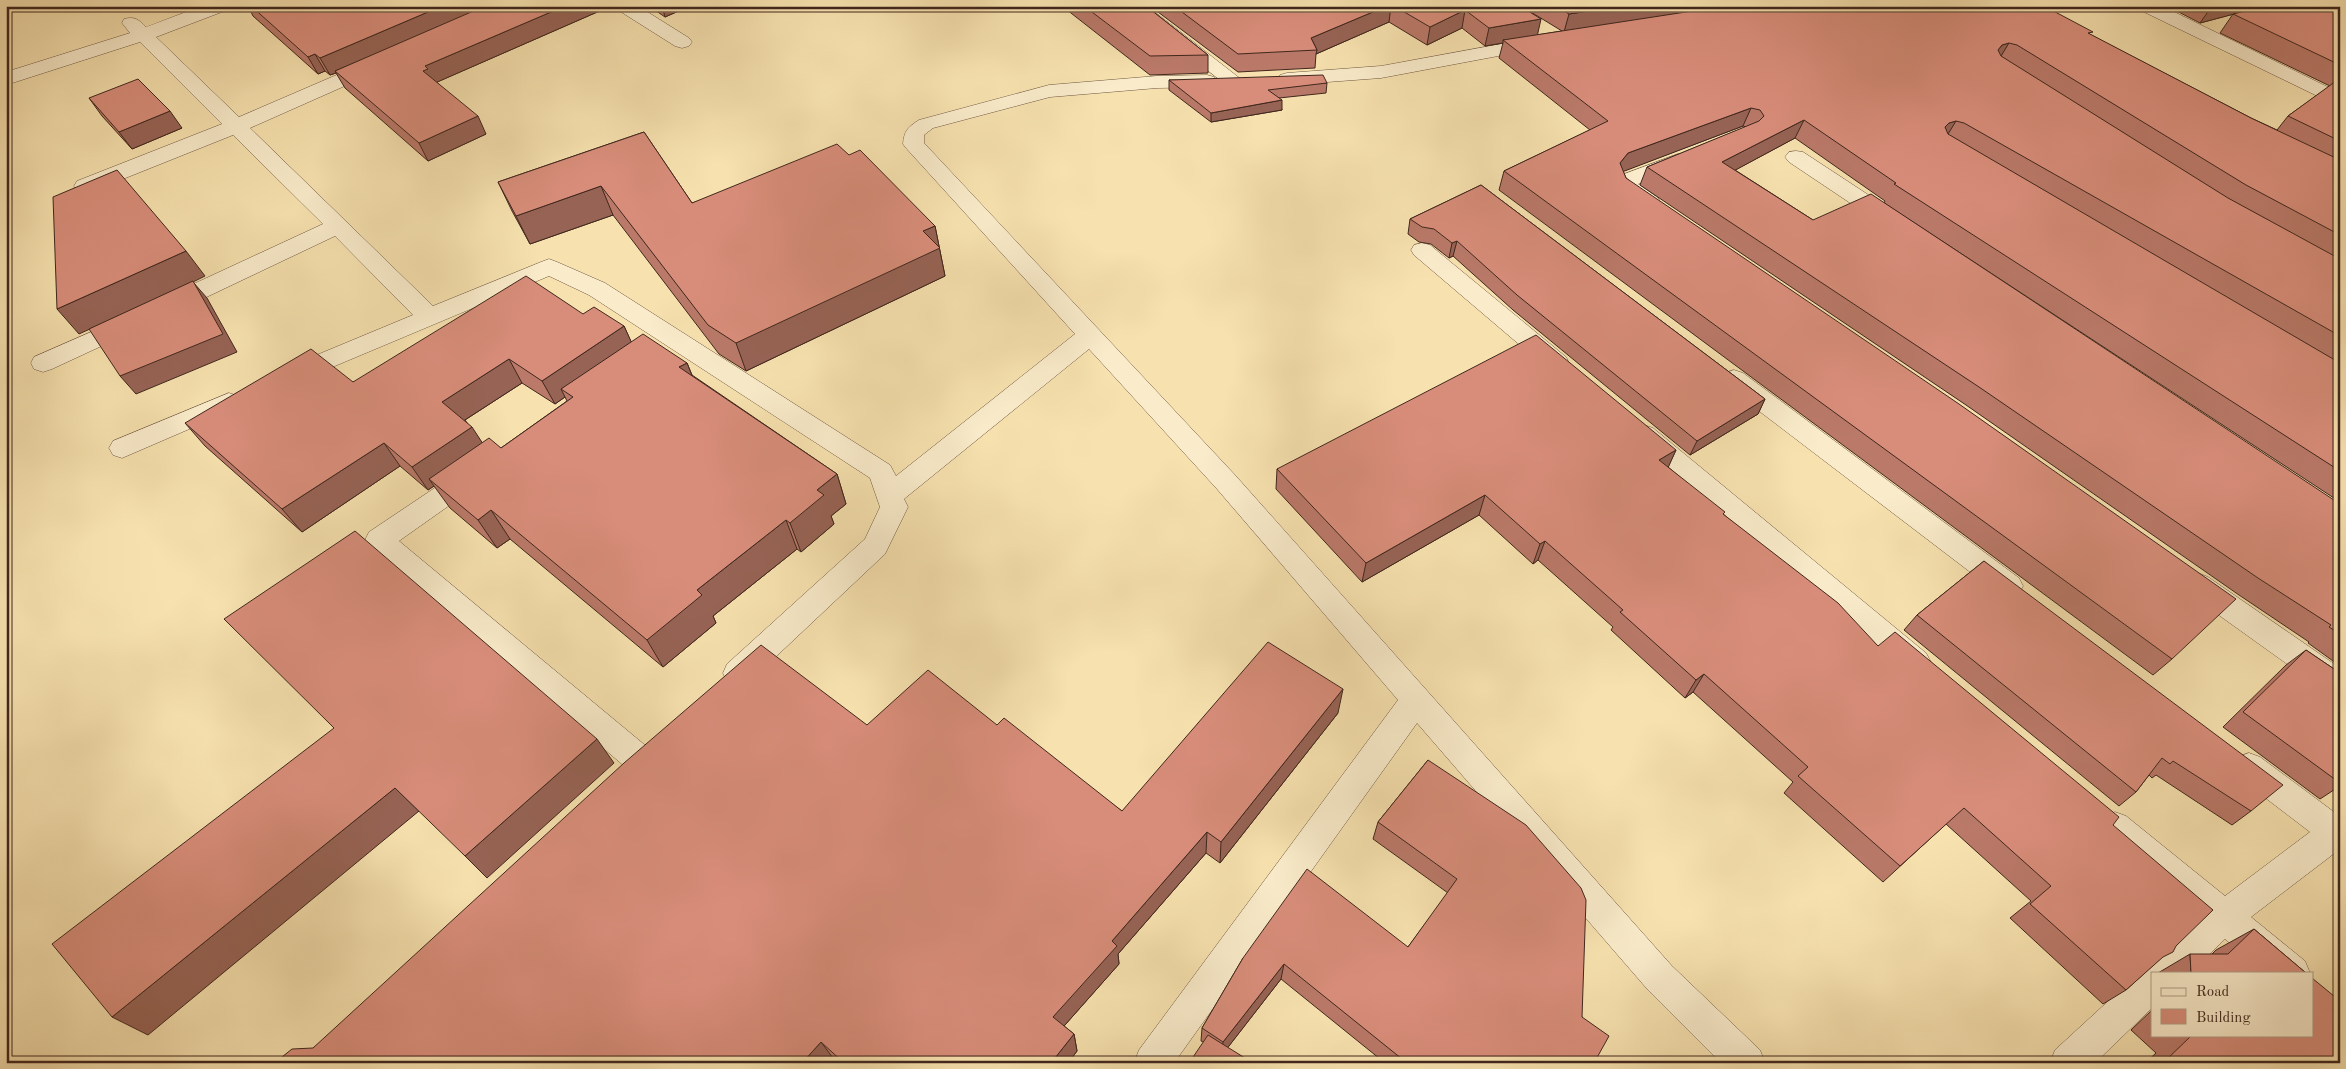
<svg xmlns="http://www.w3.org/2000/svg" width="2346" height="1069" viewBox="0 0 2346 1069" font-family="'Old Standard TT',serif">
	<rect width="100%" height="100%" fill="#f7e2af"/>
	<filter id="stains"><feTurbulence type="fractalNoise" baseFrequency=".004" numOctaves="4"/><feColorMatrix values="0 0 0 0 .2 0 0 0 0 .09 0 0 0 0 .02 0 0 0 .5 -.17"/></filter>
	<radialGradient id="worn" r=".72"><stop offset=".6" stop-color="#630" stop-opacity="0"/><stop offset="1" stop-color="#630" stop-opacity=".3"/></radialGradient>
	<g fill="none" stroke-linecap="round" stroke-linejoin="round">
		<defs>
			<path id="minor" d="M202,6H229L227,10L156,37L239,117L369,61L376,59L383,61L386,65L383,69L250,128L433,306L541,262L549,259L557,262L605,283L890,465L896,476L1075,334L906,148L903,144C904,131 908,127 919,120L1049,85L1157,76L1207,75L1214,77L1217,81L1214,85L1207,87L1157,88L1050,97L933,128L924,135V143L1235,475L1672,966L1760,1050L1765,1063H1721L1648,990L1417,723L1174,1063H1134L1139,1050L1398,700L1217,489L1089,349L904,499L908,507L885,554L749,682L738,686L727,682L723,673L727,664L865,539L880,507L870,478L589,295L549,276L292,384L283,381L280,375L283,369L413,315L335,236L175,312L167,314L159,312L155,306L159,300L323,224L233,135L93,191L85,193L77,191L74,186L77,181L222,124L140,42L6,85V72L130,33L122,23L124,19C135,16 139,20 146,27Z
				M616,6H638L689,38L692,42L689,46L682,48L675,46L618,10Z
				M1126,6H1147L1242,80L1239,84L1232,86L1225,84Z
				M2138,6H2162L2340,93V107L2140,10Z
				M1539,37L1546,39L1549,43L1546,47L1381,78L1287,85L1280,83L1277,79L1280,75L1287,73L1381,66Z
				M1796,151L1803,152L1899,215L1902,220L1899,225L1891,227L1883,225L1789,162L1785,157L1789,152Z
				M1678,154L1685,155L1689,160L1685,165L1638,184L1658,198L1661,203L1658,208C1642,212 1622,200 1616,185L1619,176Z
				M1422,243L1430,245L1566,357L1569,363L1566,369L1557,372L1548,369L1414,255L1411,250L1414,245Z
				M130,315L138,317L142,323L138,329L52,369L43,372L34,369L31,363L34,357Z
				M1734,370L1743,373L2019,578L2023,586L2019,594L2009,598L1999,594L1725,385L1722,379L1725,373Z
				M229,393L238,396L242,402L238,408L122,458L113,455L109,448L113,441Z
				M1644,425L1653,428L1926,653L1931,662L1926,671L1916,675L1906,671L1635,442L1631,435L1635,428Z
				M472,466L481,469L485,476L481,483L399,541L652,751L657,761L652,771L641,775L630,771L369,548L365,540L369,532L463,469Z
				M2198,573L2208,577L2340,668V698L2329,694L2188,593L2184,585L2188,577Z
				M2249,753L2260,757L2338,815L2340,814V849L2251,917L2305,961L2310,973H2266L2225,939L2190,973H2152V1008L2095,1063H2050L2055,1050L2140,972L2150,967L2153,961L2199,917L2104,838L2099,827L2104,816L2115,812L2126,816L2225,896L2310,832L2238,777L2233,767L2238,757Z"/>
		</defs>
		<use href="#minor" stroke="#6e5642" stroke-width="1"/>
		<use href="#minor" fill="#faeccb" fill-rule="evenodd"/>
	</g>
	<path fill="#ba7969" stroke="#40271d" fill-rule="evenodd" d="M248,6H611L437,82L486,134L428,161L345,88L336,73L330,75L325,71L318,74L253,16Z
		M649,6H690L665,17Z
		M1062,6H1146L1208,55V73L1150,75Z
		M1150,6H1520L1537,35L1562,31L1521,6H2044L2091,35L2251,118L2277,130L2288,116L2330,86L2220,33L2233,14L2200,23L2167,6H2265L2234,14L2340,6V502L1884,203L1885,201L1795,138L1735,170L1813,220L2340,504V666L2308,643L2309,642L2239,595L1966,405L1640,185L1647,167L1746,127L1743,126L1623,171L1626,178L2172,659L2153,675L1499,190L1504,171L1590,130L1499,58L1503,43L1485,46L1462,28L1427,45L1389,22L1316,54L1315,68L1238,72Z
		M1169,80L1327,83L1326,93L1279,98L1282,110L1211,122L1169,90Z
		M89,98L182,128L132,149L102,116Z
		M644,132L692,203L849,155L935,226L945,276L746,371L719,354L613,215L530,244L512,211L498,182Z
		M1481,185L1765,399L1758,414L1690,455L1513,310L1453,256L1449,258L1431,244L1419,242L1408,234L1410,219Z
		M624,326L631,342L687,363L692,375L837,474L846,504L831,516L834,524L801,552L797,549L713,616L716,623L663,667L510,539L497,548L450,508L434,486L428,490L400,466L302,532L205,446L185,423L353,382ZM522,383L555,404L565,397L567,401L501,448L482,443L465,420Z
		M1676,450L1668,467L1878,646L2113,825L2160,959L2126,990L2103,1004L2010,918L2031,901L1946,824L1883,882L1784,793L1793,782L1693,692L1685,698L1611,630L1613,627L1538,560L1533,564L1479,515L1362,582L1276,489L1277,469Z
		M1984,561L2251,811L2232,825L2156,775L2152,778L2149,775L2136,792L2119,806L1904,630L1917,615Z
		M2306,650L2340,673V786L2320,799L2223,727L2286,665Z
		M1338,713L1220,863L1206,853L1118,954L1119,964L1064,1026L1074,1034L1077,1051L1068,1063H838L833,1058L313,1048L867,725H997L1122,811Z
		M1428,760L1582,1017L1594,1063H1385L1281,979L1228,1047L1203,1042L1201,1041L1202,1028L1243,958L1408,947L1448,893L1373,839L1378,822Z
		M2254,929L2306,973L2212,954L2216,950Z
		M2190,954L2191,973H2158Z
		M2152,1010V1035H2312L2340,1063H2145L2156,1053L2131,1030Z"/>
	<path fill="#976355" stroke="#40271d" d="M442,6H491L335,71L336,73L330,75L320,58Z
		M565,6H611L435,83L423,71L425,66Z
		M662,6H690L665,17Z
		M1387,6H1391L1389,22L1316,54L1317,50L1311,38Z
		M1621,6H1735L1564,32L1569,14Z
		M2212,6H2265L2200,23Z
		M1465,10L1462,28L1427,45L1430,27Z
		M1541,19L1537,37L1503,40V43L1485,46L1489,28Z
		M2009,43L1998,61V50L2002,45Z
		M315,54L325,71L318,74L308,57Z
		M1282,100V110L1211,122V113Z
		M1751,108L1743,126L1622,172L1620,163L1628,153Z
		M170,111L182,128L132,149L119,132Z
		M478,116L486,134L428,161L419,143Z
		M1804,120L1795,138L1715,181L1722,162Z
		M1956,121L1945,139V127L1949,123Z
		M601,186L613,215L530,244L516,216Z
		M935,226L945,276L746,371L736,343L923,231Z
		M1457,241L1453,256L1449,258L1452,243Z
		M186,251L205,276L193,282L207,298L237,352L136,394L120,376L193,282L79,334L57,309Z
		M624,326L635,350L561,389L565,397L555,404L542,381Z
		M509,359L522,383L457,425L442,402Z
		M687,363L699,393L679,367Z
		M1765,399L1758,414L1690,455L1697,441Z
		M472,427L487,450L429,479L434,486L428,490L412,467Z
		M384,443L400,466L302,532L282,509Z
		M1676,450L1667,470L1659,460Z
		M837,474L846,504L831,516L834,524L801,552L790,523L817,490Z
		M1485,495L1479,515L1362,582L1366,563Z
		M491,510L510,539L497,548L478,520Z
		M786,520L797,549L713,616L716,623L663,667L647,640L697,590Z
		M1545,541L1538,560L1533,564L1540,544Z
		M1704,674L1693,692L1685,698L1696,680Z
		M1343,689L1338,713L1220,863L1221,842Z
		M597,739L614,763L487,878L465,856Z
		M395,788L419,811L148,1035L112,1017Z
		M1207,832L1206,853L1118,954L1119,964L1057,1034L1053,1017L1112,941Z
		M1284,964L1281,979L1222,1055L1223,1042Z
		M1074,1034L1077,1051L1068,1063H1051Z
		M821,1042L833,1058L828,1063H802Z"/>
	<path fill="#d88d7a" stroke="#40271d" d="M251,6H442L320,58L315,54L308,57Z
		M485,6H565L425,66L428,69L423,71L478,116L419,143L335,71Z
		M1084,6H1146L1208,55L1150,56Z
		M1174,6H1387L1311,38L1317,50L1238,54Z
		M1394,6H1520L1541,19L1489,28L1465,10L1430,27Z
		M1556,6H1621L1569,14Z
		M1725,6H2044L2093,32L2088,33L2251,118L2340,160V235L2246,185L2017,45L2009,43L2002,45L1998,50L2001,56L2228,198L2340,259V336L1964,123L1956,121L1949,123L1945,127L1948,134L2340,363V471L1894,184L1896,183L1804,120L1722,162L1813,220L1871,194L2340,504V634L2329,627L2331,625L2258,578L1979,387L1647,167L1759,121L1764,116L1760,110L1751,108L1628,153L1620,163L1626,178L1959,404L2236,599L2172,659L1504,171L1608,121L1503,40Z
		M2267,6H2340V65L2233,14Z
		M1323,75L1327,83L1268,90L1282,100L1211,113L1169,80Z
		M138,79L170,111L119,132L89,98Z
		M2336,81L2340,83V141L2288,116Z
		M644,132L692,203L837,144L849,155L860,150L935,226L923,231L940,248L736,343L708,325L601,186L516,216L498,182Z
		M117,170L186,251L57,309L53,197Z
		M1481,185L1765,399L1697,441L1517,295L1457,241L1452,243L1434,229L1422,227L1410,219Z
		M526,276L583,314L594,307L624,326L542,381L509,359L442,402L472,427L412,467L384,443L282,509L185,423L311,349L353,382Z
		M193,281L223,334L120,376L89,329Z
		M643,334L687,363L679,367L837,474L817,490L824,495L790,523L786,520L697,590L702,595L647,640L491,510L478,520L429,479L489,438L501,448L573,397L561,389Z
		M1536,335L1676,450L1659,460L1725,512L1723,514L1838,603L1878,646L1895,632L2119,817L2113,825L2213,910L2176,946L2173,952L2163,957L2126,990L2030,904L2051,886L1964,808L1900,866L1798,776L1808,767L1704,674L1696,680L1620,612L1623,610L1545,541L1540,544L1485,495L1366,563L1277,469Z
		M355,531L597,739L465,856L395,788L112,1017L52,944L334,728L224,619Z
		M1984,561L2283,785L2251,811L2173,761L2170,764L2162,758L2136,792L1917,615Z
		M1268,642L1343,689L1221,842L1207,832L1112,941L1117,946L1053,1017L1074,1034L1051,1063H844L821,1042L802,1063H287L282,1057L292,1049L313,1048L624,763L761,645L867,725L928,670L997,725L1004,718L1122,811Z
		M2306,650L2340,673V783L2243,712Z
		M1428,760L1526,825L1581,888L1586,900L1582,1017L1609,1036L1594,1063H1407L1284,964L1223,1042L1202,1028L1243,958L1307,869L1408,947L1457,879L1378,822Z
		M2254,929L2306,973H2191L2190,954H2228Z
		M2312,978L2340,1001V1063H2163L2192,1035H2312Z
		M1208,1035L1253,1063H1189Z"/>
	<rect width="2346" height="1069" fill="none" stroke="#f7e2af" stroke-width="25"/>
	<rect x="8" y="8" width="2331" height="1054" fill="none" stroke="#40271d" stroke-width="2.5"/>
	<rect x="12" y="12" width="2321" height="1044" fill="none" stroke="#40271d"/>
	<rect x="2151" y="972" width="162" height="65" fill="#faeccb" stroke="#b09d85"/>
	<rect x="2161" y="988" width="25" height="8" fill="#faeccb" stroke="#b09d85"/>
	<text x="2196" y="996" font-size="15" fill="#40271d">Road</text>
	<rect x="2161" y="1009" width="25" height="15" fill="#d88d7a" stroke="#b09d85"/>
	<text x="2196" y="1022" font-size="15" fill="#40271d">Building</text>
	<rect width="100%" height="100%" filter="url(#stains)"/>
	<rect width="100%" height="100%" fill="url(#worn)"/>
</svg>
